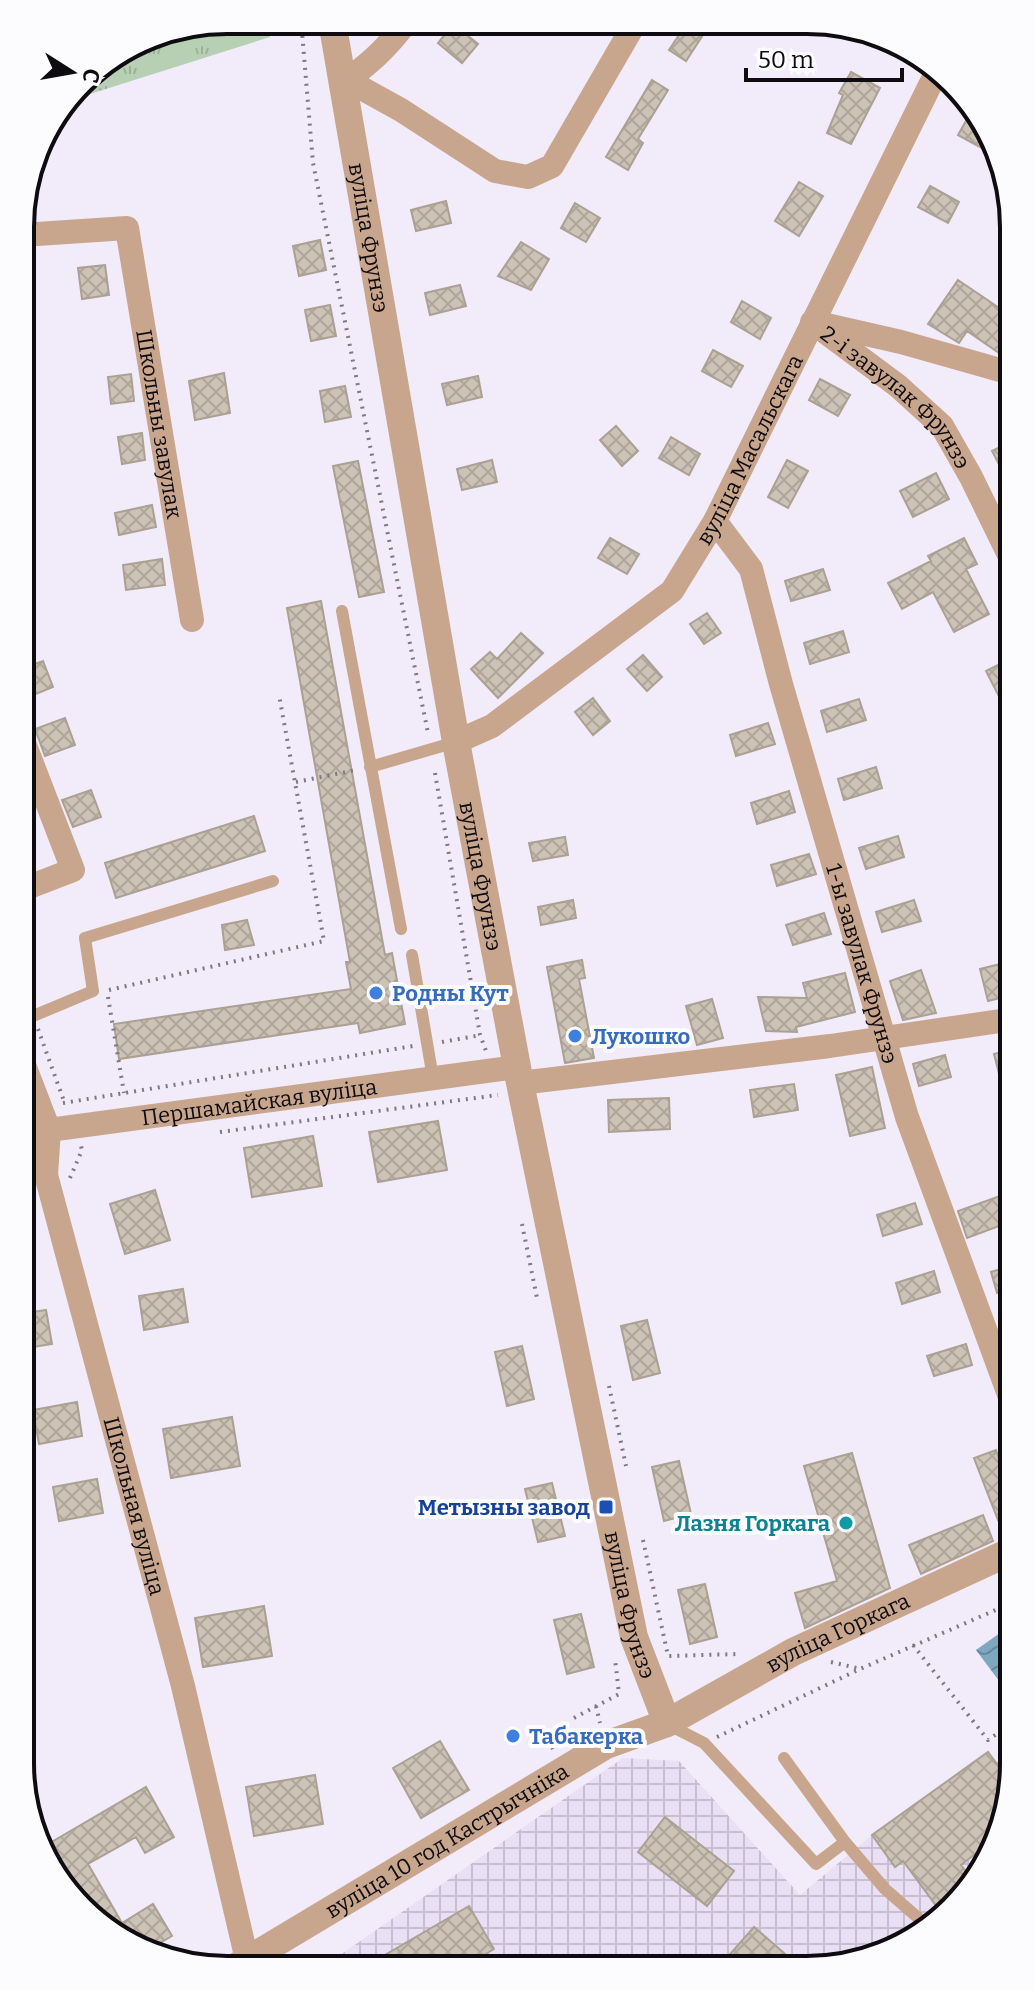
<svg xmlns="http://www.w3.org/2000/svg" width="1034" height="1990" viewBox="0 0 1034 1990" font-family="Bitter,serif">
	<defs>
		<pattern id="industrial-grid" width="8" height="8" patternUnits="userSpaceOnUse" patternTransform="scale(2)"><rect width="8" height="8" fill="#e9e0f5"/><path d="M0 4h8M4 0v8" fill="none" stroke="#c7bfd1"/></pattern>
		<pattern id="park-tufts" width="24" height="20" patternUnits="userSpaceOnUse" patternTransform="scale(2)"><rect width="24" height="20" fill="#b7d0b4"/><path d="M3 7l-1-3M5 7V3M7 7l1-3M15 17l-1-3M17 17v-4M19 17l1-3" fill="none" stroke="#9cb19a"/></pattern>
		<pattern id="water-waves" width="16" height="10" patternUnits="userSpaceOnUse" patternTransform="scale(2)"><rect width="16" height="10" fill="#7ea7c0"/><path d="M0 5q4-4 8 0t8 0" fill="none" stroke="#66869b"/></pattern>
		<pattern id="building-cross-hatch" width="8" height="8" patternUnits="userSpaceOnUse" patternTransform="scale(2)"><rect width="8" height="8" fill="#cdc2b6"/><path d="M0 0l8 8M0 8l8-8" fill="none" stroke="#afa69b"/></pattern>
	</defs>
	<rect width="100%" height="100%" fill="#f2ebf9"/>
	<path fill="url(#industrial-grid)" d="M1014,1751V1777L971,1889L873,1959L323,1967L623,1758L679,1761L800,1895L872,1835L988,1752L997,1763Z"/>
	<path fill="url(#park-tufts)" d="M227,20H267L270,37L68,101L90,72L148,36Z"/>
	<path fill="url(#water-waves)" d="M1014,1623V1701L976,1650Z"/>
	<path fill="url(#building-cross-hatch)" stroke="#aba094" stroke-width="2" d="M687,23L705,32L686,61L669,50Z
		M453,24L478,44L462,63L438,43Z
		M851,72L880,88L851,144L827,133L843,95L839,93Z
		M652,80L668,90L638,139L643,143L628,170L606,157Z
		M971,112L992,144L1002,159L958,135Z
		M799,182L823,196L799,236L775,221Z
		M930,186L959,202L948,223L918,207Z
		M446,201L451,223L416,231L411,210Z
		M575,203L600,218L586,242L561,228Z
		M320,240L326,270L299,276L293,246Z
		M521,242L549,259L531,290L498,276Z
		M105,265L109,295L82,299L78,268Z
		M958,280L1014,318V358L1002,355L967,331L959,343L928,324Z
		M460,285L466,306L430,315L425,293Z
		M742,301L771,318L760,339L731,322Z
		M330,305L336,336L311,341L305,310Z
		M713,350L743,366L731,387L702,371Z
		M224,373L230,413L195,420L189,381Z
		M131,374L134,401L111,404L108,377Z
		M478,376L482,397L447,405L442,384Z
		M820,379L850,395L838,416L809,400Z
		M345,386L351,417L325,422L320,391Z
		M616,426L638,451L622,466L600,440Z
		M142,433L145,460L122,464L118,437Z
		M671,437L700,454L689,475L659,458Z
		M1014,440V493L992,451Z
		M492,460L497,482L462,490L457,469Z
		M787,460L808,471L788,508L768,497Z
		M358,461L384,592L359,597L333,466Z
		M936,473L949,499L913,517L900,491Z
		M152,505L156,527L119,535L115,513Z
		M610,538L639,554L627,574L598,558Z
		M964,538L977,564L966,569L989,614L954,632L933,592L902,609L888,583L931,561L928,556Z
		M162,559L165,585L126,590L123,565Z
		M823,569L830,590L791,601L785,581Z
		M321,601L385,955L392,953L405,1024L360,1033L358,1023L119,1059L114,1024L351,989L346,962H350L287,608Z
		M707,613L721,633L704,644L690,624Z
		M843,631L849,652L810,664L804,643Z
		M521,633L543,653L498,698L471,669L490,652L497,659Z
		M643,655L662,677L647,691L627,669Z
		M1014,657V726L986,671Z
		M43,661L53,687L21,700V669Z
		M593,698L610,721L593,735L575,712Z
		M859,699L866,720L827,732L821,711Z
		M65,718L75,745L45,756L35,729Z
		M768,723L775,744L736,756L730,735Z
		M876,767L882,788L844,800L838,779Z
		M91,790L101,817L73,827L62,800Z
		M789,791L795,812L757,824L751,803Z
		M254,816L265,851L116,898L105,863Z
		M898,836L904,857L866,869L859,848Z
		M565,837L568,855L533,861L529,843Z
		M809,854L816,874L777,886L771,865Z
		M573,900L576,918L541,925L538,907Z
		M914,900L921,921L882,932L876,912Z
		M824,913L831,934L793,945L786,925Z
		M247,920L254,945L225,950L222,925Z
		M582,960L585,978L579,979L594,1058L565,1063L547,967Z
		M1000,964L1008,996L988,1001L980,969Z
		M921,970L936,1013L903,1020L890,981Z
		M845,973L855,1012L796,1027L797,1032L766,1031L758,997L807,998L803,983Z
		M712,999L723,1038L697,1045L686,1006Z
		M1014,1049V1109H1008L994,1054Z
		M945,1055L951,1077L919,1086L913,1064Z
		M872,1067L885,1128L850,1136L836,1075Z
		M794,1084L798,1110L754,1117L750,1090Z
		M669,1098L670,1129L609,1132L608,1100Z
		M438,1121L447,1170L378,1182L369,1132Z
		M313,1136L322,1186L252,1197L244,1148Z
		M155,1190L170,1240L125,1254L110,1204Z
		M1000,1196L1010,1222L967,1238L958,1211Z
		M915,1203L922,1224L883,1236L877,1215Z
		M1014,1265V1288L997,1293L991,1272Z
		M934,1271L940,1292L902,1304L896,1283Z
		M183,1289L188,1322L144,1330L139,1296Z
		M46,1310L52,1344L20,1349V1314Z
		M647,1320L660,1373L633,1380L621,1326Z
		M966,1344L972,1365L934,1376L927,1356Z
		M522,1346L534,1399L507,1406L495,1352Z
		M77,1402L82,1436L39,1444L33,1410Z
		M232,1417L240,1466L171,1478L163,1429Z
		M996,1450L1014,1503V1511L998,1520L974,1458Z
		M852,1453L890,1588L805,1628L795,1593L837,1581L804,1466Z
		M679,1461L691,1514L664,1521L652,1467Z
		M97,1479L103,1513L59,1521L53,1487Z
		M552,1483L565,1536L538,1542L525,1489Z
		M983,1515L993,1541L921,1574L909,1545Z
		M705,1584L717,1637L690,1644L678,1590Z
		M264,1606L272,1656L203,1667L195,1618Z
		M581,1614L594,1667L567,1674L554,1620Z
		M440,1741L469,1790L421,1818L393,1768Z
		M1014,1751V1777L988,1844L961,1865L974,1882L971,1889L940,1911L903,1861L895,1867L872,1835L988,1752L997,1764Z
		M315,1775L323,1824L254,1836L246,1787Z
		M146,1787L174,1837L145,1853L136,1837L88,1864L122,1923L153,1904L172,1936L153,1947L91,1919L43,1847Z
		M665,1817L734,1871L707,1906L638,1852Z
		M469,1906L494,1949L467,1965L366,1966Z
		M754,1927L792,1960L724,1961Z"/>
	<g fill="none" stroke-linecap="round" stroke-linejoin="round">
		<path stroke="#7d7881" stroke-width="4" stroke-dasharray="2 6" stroke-linecap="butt" d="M301,20L313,163L428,733
			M435,773L480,1035L486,1051
			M296,782L356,770
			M109,990L324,941L279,695
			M108,997L124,1093
			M38,1029L65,1104
			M442,1042L481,1035
			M63,1103L413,1046
			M220,1132L498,1095
			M70,1178L82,1150L81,1146
			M522,1224L537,1298
			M609,1386L626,1466
			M643,1540L668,1656L739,1654
			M913,1645L988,1740L1014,1722
			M831,1662L857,1668
			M596,1706L600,1723
			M574,1718L619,1694L615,1659
			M544,1734L553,1749
			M717,1737L860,1669L1014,1602"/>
		<path stroke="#c8a58d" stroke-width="12" d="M342,611L401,929
			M370,767L456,742
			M412,955L433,1078
			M21,1021L93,991L85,938L273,881
			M669,1725L704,1743L816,1864L845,1842L784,1758
			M845,1842L885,1889L924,1923"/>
		<g stroke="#c8a58d" stroke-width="24">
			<path d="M343,82L363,89L401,110L495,171L528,177L552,166L635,23"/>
			<path d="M343,82C368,66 389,46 407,21"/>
			<path id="s1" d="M22,235L127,228L192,620"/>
			<path id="s2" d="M812,322L898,386L942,426L971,477L1014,565"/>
			<path d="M822,324L901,342L1014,374"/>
			<path id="s3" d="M715,521L751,569L781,684L907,1117L1014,1408"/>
			<path id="s4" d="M456,742L492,726L672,591L715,521L938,69"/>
			<path d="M21,890L73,870L21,735"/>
			<path id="s5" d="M21,1057L49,1130L46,1175L183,1686L247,1960"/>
			<path d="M520,1083L830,1046L1014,1019"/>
			<path id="s6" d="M21,1169L49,1130L517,1067"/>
		</g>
		<g stroke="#c8a58d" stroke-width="28">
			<path id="s7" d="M332,21L456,742L520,1083L634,1637L667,1723"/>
			<path id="s8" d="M234,1968L606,1745L667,1723L793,1652L1014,1550"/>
		</g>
	</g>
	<g fill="#3f7fe0" stroke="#fcfbfe" stroke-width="3">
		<circle cx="376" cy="993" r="8"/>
		<circle cx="575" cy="1036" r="8"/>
		<circle cx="513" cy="1736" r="8"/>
	</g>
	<rect fill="#1a4fb4" stroke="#fcfbfe" stroke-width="3" x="598" y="1499" width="16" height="16" rx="4"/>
	<circle fill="#0f9aa8" stroke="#fcfbfe" stroke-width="3" cx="846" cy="1523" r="8"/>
	<g text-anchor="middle" stroke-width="8" stroke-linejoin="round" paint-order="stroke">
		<g font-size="22" fill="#0f0c11" stroke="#fcfbfe">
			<text dy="8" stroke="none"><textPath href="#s7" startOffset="220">вуліца Фрунзэ</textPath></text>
			<text dy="8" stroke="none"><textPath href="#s2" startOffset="114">2-і завулак Фрунзэ</textPath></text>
			<text dy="8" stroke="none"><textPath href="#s1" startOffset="304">Школьны завулак</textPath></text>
			<text dy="8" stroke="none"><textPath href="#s4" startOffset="426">вуліца Масальскага</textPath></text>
			<text dy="8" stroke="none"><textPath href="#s7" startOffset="868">вуліца Фрунзэ</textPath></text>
			<text dy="8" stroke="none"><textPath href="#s3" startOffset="470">1-ы завулак Фрунзэ</textPath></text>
			<text dy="8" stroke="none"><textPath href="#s6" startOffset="260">Першамайская вуліца</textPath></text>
			<text dy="8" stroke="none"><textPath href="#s5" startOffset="466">Школьная вуліца</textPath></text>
			<text dy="8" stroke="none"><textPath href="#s7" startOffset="1612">вуліца Фрунзэ</textPath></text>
			<text dy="8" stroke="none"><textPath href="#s8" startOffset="692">вуліца Горкага</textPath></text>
			<text dy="8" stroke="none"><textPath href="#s8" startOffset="248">вуліца 10 год Кастрычніка</textPath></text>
		</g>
		<g font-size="22" font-weight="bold" fill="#366cbe" stroke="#fcfbfe" text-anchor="start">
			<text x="392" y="1001">Родны Кут</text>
			<text x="591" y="1044">Лукошко</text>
			<text x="529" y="1744">Табакерка</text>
		</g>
		<g font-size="22" font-weight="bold" fill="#164399" stroke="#fcfbfe" text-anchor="end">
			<text x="590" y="1515">Метызны завод</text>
		</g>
		<g font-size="22" font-weight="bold" fill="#0d838f" stroke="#fcfbfe" text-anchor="end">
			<text x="830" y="1531">Лазня Горкага</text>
		</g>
	</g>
	<path d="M0 0H1034V1990H0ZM227 34H807A193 193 0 0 1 1000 227V1763A193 193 0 0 1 807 1956H227A193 193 0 0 1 34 1763V227A193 193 0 0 1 227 34Z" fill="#fcfbfe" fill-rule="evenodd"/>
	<path fill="none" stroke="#0f0c11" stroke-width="4" d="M227 34H807A193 193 0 0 1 1000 227V1763A193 193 0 0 1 807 1956H227A193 193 0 0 1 34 1763V227A193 193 0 0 1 227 34Z"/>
	<g transform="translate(72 72) rotate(101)" stroke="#fcfbfe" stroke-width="6" paint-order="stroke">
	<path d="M0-6L14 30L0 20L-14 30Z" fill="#0f0c11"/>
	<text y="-12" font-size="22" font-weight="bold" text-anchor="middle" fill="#0f0c11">С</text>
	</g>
	<path d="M746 68v12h156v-12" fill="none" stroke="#0f0c11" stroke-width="4"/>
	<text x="758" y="68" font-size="24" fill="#0f0c11" stroke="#fcfbfe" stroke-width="6" paint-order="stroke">50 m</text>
</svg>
